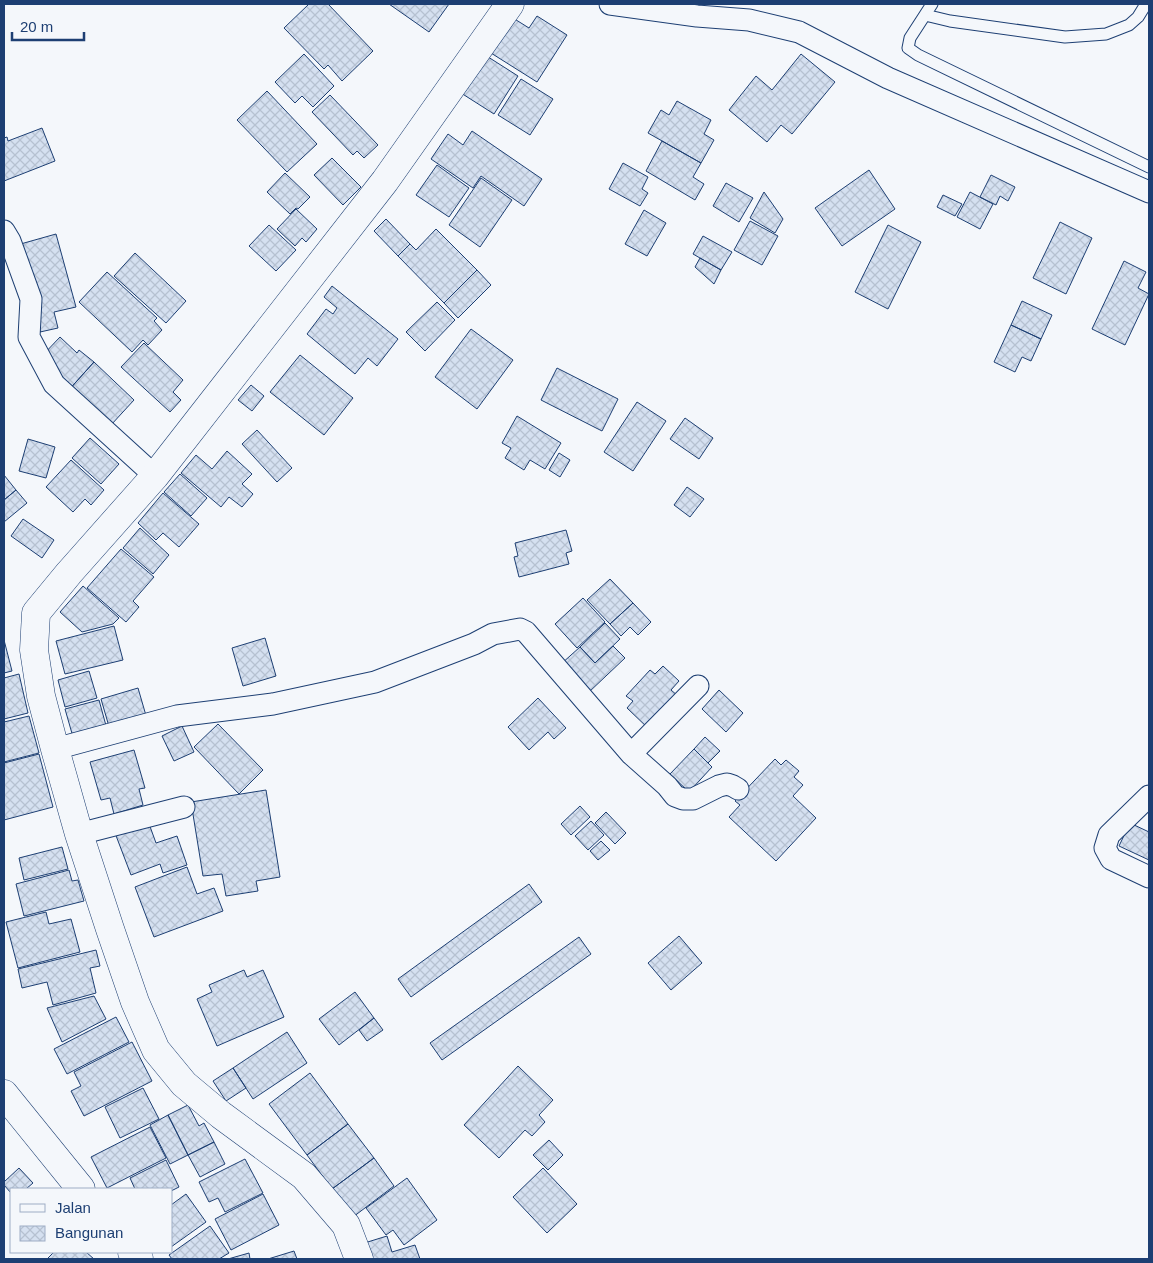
<svg xmlns="http://www.w3.org/2000/svg" width="1153" height="1263" viewBox="0 0 1153 1263" font-family="Helvetica,sans-serif">
	<defs>
		<pattern id="building-cross-hatch" width="8" height="8" patternUnits="userSpaceOnUse" patternTransform="scale(1.25)"><rect width="8" height="8" fill="#d5e0f0"/><path d="M0 0l8 8M0 8l8-8" fill="none" stroke="#b6c1d1"/></pattern>
	</defs>
	<rect width="100%" height="100%" fill="#f4f7fb"/>
	<path fill="url(#building-cross-hatch)" stroke="#1d3f73" d="M309,4H328L373,51L342,81L328,65L324,69L284,28Z
		M389,4H449L429,32Z
		M505,13L529,28L537,16L567,35L537,82L483,48Z
		M304,54L334,86L313,107L302,96L295,103L275,82Z
		M801,54L835,82L792,134L781,125L767,142L729,110L756,76L772,90Z
		M485,55L518,76L494,114L461,93Z
		M521,79L553,99L530,135L498,115Z
		M267,91L317,144L287,172L237,120Z
		M330,95L378,145L364,158L357,151L353,155L312,112Z
		M677,101L711,120L704,134L714,140L701,163L648,133L661,110L669,115Z
		M42,128L55,161L4,181V138L7,137L8,141Z
		M472,131L542,179L524,206L481,176L473,188L431,159L448,134L463,145Z
		M662,141L701,163L693,177L704,184L695,200L646,171Z
		M332,158L361,187L343,205L314,175Z
		M623,163L648,177L642,189L648,193L640,206L609,189Z
		M437,165L469,188L449,217L416,195Z
		M869,170L895,209L842,246L815,208Z
		M285,173L310,197L298,209L296,208L290,214L267,192Z
		M991,175L1015,187L1008,201L1000,196L996,205L980,197Z
		M481,178L512,200L480,247L449,225Z
		M726,183L753,198L739,222L713,206Z
		M764,192L783,219L775,233L750,218Z
		M970,192L993,204L980,229L957,217Z
		M943,195L962,204L955,216L937,207Z
		M296,209L317,229L306,242L302,238L295,246L277,229Z
		M644,210L666,223L647,256L625,244Z
		M386,219L410,244L398,256L374,231Z
		M750,221L778,236L762,265L734,250Z
		M1060,222L1092,238L1066,294L1033,278Z
		M269,225L296,250L276,271L249,246Z
		M888,225L921,242L888,309L855,292Z
		M436,229L477,270L444,303L398,256L410,244L416,250Z
		M56,234L76,307L54,312L58,328L40,332L17,245Z
		M703,236L732,252L721,270L693,254Z
		M135,253L186,301L166,323L114,276Z
		M700,258L721,270L714,284L695,267Z
		M1124,261L1146,272L1138,288L1149,294L1125,345L1092,329Z
		M477,270L491,285L458,318L444,303Z
		M107,272L157,318L154,321L162,330L148,345L143,340L132,352L79,302Z
		M332,286L398,339L377,366L368,358L355,374L307,334L326,309L333,314L337,308L324,297Z
		M1022,301L1052,315L1041,339L1011,325Z
		M437,302L455,320L425,351L406,332Z
		M1011,325L1041,339L1031,361L1022,357L1015,372L994,362Z
		M471,329L513,360L477,409L435,377Z
		M60,337L77,353L79,350L94,362L67,392L41,357Z
		M144,343L183,380L173,392L181,400L170,412L121,367Z
		M300,355L353,398L324,435L270,392Z
		M94,362L134,400L111,425L67,392Z
		M557,368L618,399L602,431L541,400Z
		M251,385L264,396L252,411L238,400Z
		M637,402L666,421L633,471L604,452Z
		M517,416L561,443L545,469L530,460L524,470L505,458L511,448L502,443Z
		M685,418L713,438L699,459L670,439Z
		M257,430L292,468L277,482L242,444Z
		M90,438L119,464L101,484L72,458Z
		M28,439L55,447L46,478L19,471Z
		M227,451L252,474L242,484L253,494L242,507L229,497L221,507L181,473L196,455L212,469Z
		M559,453L570,460L560,477L549,470Z
		M71,460L104,490L91,505L85,499L73,512L46,487Z
		M180,474L207,498L191,516L164,492Z
		M4,475L16,490L4,500Z
		M687,487L704,499L690,517L674,505Z
		M16,490L27,503L4,522V500Z
		M163,493L199,524L179,547L163,533L156,540L138,523Z
		M23,519L54,540L42,558L11,536Z
		M140,528L169,555L153,574L123,548Z
		M566,530L572,551L566,553L569,564L519,577L514,557L518,556L515,543Z
		M121,549L154,577L133,601L139,607L126,622L87,588Z
		M610,579L633,603L610,624L587,600Z
		M83,586L119,618L113,624L82,632L60,612Z
		M583,598L605,622L577,648L555,624Z
		M633,603L651,622L638,635L630,627L621,636L610,624Z
		M605,623L620,639L595,663L580,647Z
		M114,626L123,660L65,674L56,641Z
		M265,638L276,676L243,686L232,648Z
		M4,640L12,671L4,673Z
		M613,646L625,658L588,693L561,664L580,647L595,663Z
		M663,666L679,681L671,690L678,696L651,731L627,708L633,701L626,696L650,670L655,674Z
		M89,671L97,698L65,707L58,680Z
		M19,674L28,713L4,719V678Z
		M138,688L147,719L110,730L101,699Z
		M719,690L743,713L726,732L702,709Z
		M538,698L566,728L554,739L548,732L529,750L508,727Z
		M99,700L108,733L73,737L65,709Z
		M29,716L39,753L4,762V722Z
		M218,724L263,770L239,794L194,747Z
		M182,726L194,752L174,761L162,736Z
		M705,737L720,751L708,763L694,749Z
		M694,749L712,767L689,792L670,774Z
		M134,750L145,788L139,789L143,805L114,814L110,798L101,800L90,762Z
		M39,754L53,807L4,820V763Z
		M775,759L781,765L786,760L799,771L794,777L803,785L793,796L816,818L776,861L729,817L740,805L735,801Z
		M266,790L280,877L256,881L258,891L226,896L222,874L203,876L191,802Z
		M580,806L590,817L571,835L561,824Z
		M606,812L626,833L615,844L595,823Z
		M148,821L156,843L177,836L187,865L163,873L160,864L131,875L115,833Z
		M591,821L604,835L588,850L575,836Z
		M1130,823L1149,832V860L1119,846Z
		M601,841L610,850L598,860L590,851Z
		M62,847L68,869L24,880L19,858Z
		M187,867L197,894L214,888L223,911L154,937L135,887Z
		M69,870L72,881L78,880L84,901L24,916L16,884Z
		M529,884L542,902L411,997L398,979Z
		M46,912L49,924L71,919L80,952L18,968L6,922Z
		M679,936L702,963L671,990L648,963Z
		M579,937L591,954L442,1060L430,1043Z
		M96,950L100,966L90,968L96,993L53,1005L47,982L22,988L18,969Z
		M244,970L247,977L263,970L284,1017L217,1046L197,999L212,992L209,985Z
		M355,992L374,1018L339,1045L319,1019Z
		M94,996L106,1019L62,1042L47,1008Z
		M116,1017L129,1042L67,1074L54,1049Z
		M374,1018L383,1030L367,1041L359,1030Z
		M287,1032L307,1063L253,1099L233,1068Z
		M132,1042L152,1081L84,1116L71,1091L81,1086L74,1072Z
		M518,1066L553,1100L539,1115L545,1122L532,1136L525,1130L499,1158L464,1125Z
		M233,1068L246,1088L226,1101L213,1081Z
		M310,1073L348,1124L307,1155L269,1104Z
		M143,1088L159,1119L120,1138L105,1107Z
		M188,1105L199,1126L204,1123L214,1142L188,1155L168,1115Z
		M168,1115L188,1155L170,1164L150,1125Z
		M348,1124L374,1158L332,1189L307,1155Z
		M150,1127L166,1158L107,1188L91,1157Z
		M549,1140L563,1155L548,1170L533,1155Z
		M214,1142L225,1164L200,1177L188,1155Z
		M374,1158L394,1186L353,1217L332,1189Z
		M245,1159L263,1193L225,1212L218,1198L209,1202L199,1182Z
		M166,1160L179,1187L171,1191V1189H135L130,1178Z
		M19,1168L33,1183L26,1189H11V1193L4,1185V1182Z
		M543,1168L577,1204L547,1233L513,1197Z
		M407,1178L437,1220L404,1245L393,1230L386,1235L366,1208Z
		M186,1194L206,1222L171,1247V1205Z
		M263,1194L279,1225L231,1250L215,1219Z
		M210,1226L229,1253L219,1259H172L169,1255Z
		M387,1236L392,1252L415,1245L420,1259H363L358,1245Z
		M294,1251L297,1259H268Z
		M54,1252H86L94,1259H47Z
		M249,1253L250,1259H228Z"/>
	<g fill="none" stroke-linecap="round" stroke-linejoin="round">
		<defs>
			<path id="lane" d="M932,4L910,38L908,48L918,55L1149,167
				M925,15L950,21L1065,37L1106,34L1129,25L1138,17L1146,4"/>
			<path id="street" d="M610,4L697,16L749,20L799,32L888,78L1149,192
				M4,231L10,241L31,299L29,337L54,384L155,476
				M55,749L177,716L273,704L375,682L474,644L493,634L520,629L526,632L631,754L667,786L675,796L683,799H693L719,786L727,784L733,786L738,789
				M631,754L698,686
				M1149,796L1109,835L1105,848L1111,859L1149,877
				M79,834L184,807"/>
			<path id="secondary" d="M4,1094L81,1189
				M132,1252L139,1259
				M359,1259L346,1225L304,1176L221,1115L184,1084L156,1050L135,1002L110,929L79,834L55,749L41,696L34,650L36,613L69,573L155,476L385,181L510,4"/>
		</defs>
		<use href="#lane" stroke="#1d3f73" stroke-width="13"/>
		<use href="#street" stroke="#1d3f73" stroke-width="23"/>
		<use href="#secondary" stroke="#1d3f73" stroke-width="29"/>
		<use href="#lane" stroke="#f4f7fb" stroke-width="11"/>
		<use href="#street" stroke="#f4f7fb" stroke-width="21"/>
		<use href="#secondary" stroke="#f4f7fb" stroke-width="28"/>
	</g>
	<rect width="1153" height="1263" fill="none" stroke="#1d3f73" stroke-width="10"/>
	<rect x="10" y="1188" width="162" height="65" fill="#f4f7fb" stroke="#9eadc5"/>
	<rect x="20" y="1204" width="25" height="8" fill="#f4f7fb" stroke="#9eadc5"/>
	<text x="55" y="1213" font-size="15" fill="#1d3f73">Jalan</text>
	<rect x="20" y="1226" width="25" height="15" fill="url(#building-cross-hatch)" stroke="#9eadc5"/>
	<text x="55" y="1238" font-size="15" fill="#1d3f73">Bangunan</text>
	<path d="M12 32v8h72v-8" fill="none" stroke="#1d3f73" stroke-width="2.5"/>
	<text x="20" y="32" font-size="15" fill="#1d3f73" stroke="#f4f7fb" stroke-width="4" paint-order="stroke">20 m</text>
</svg>
